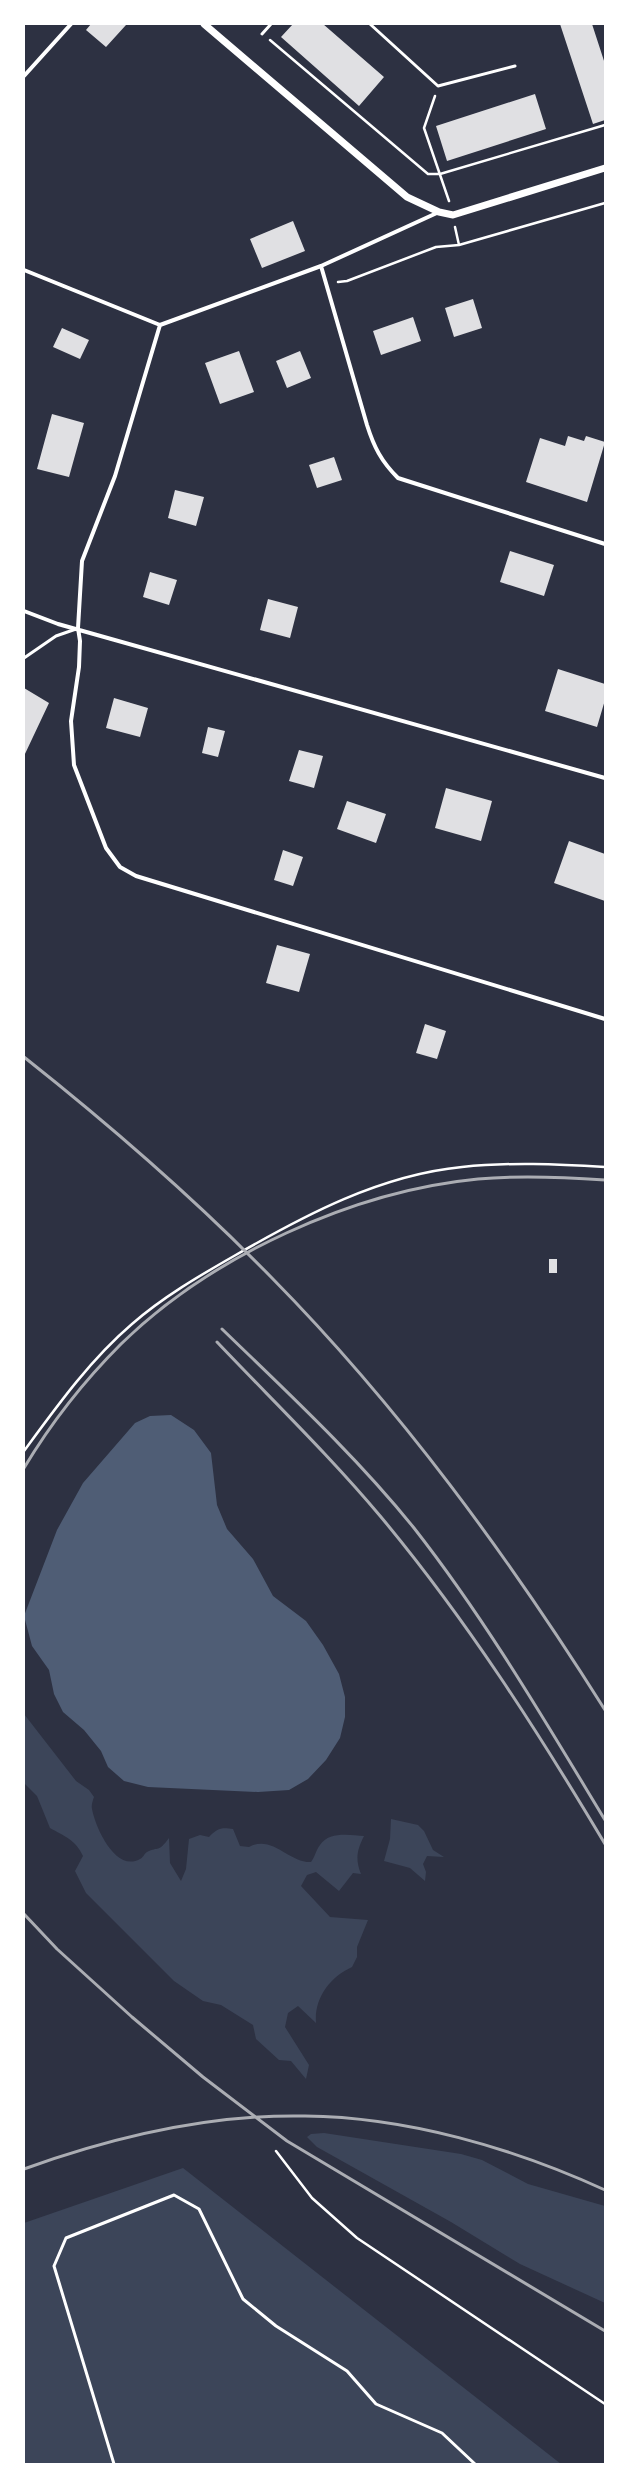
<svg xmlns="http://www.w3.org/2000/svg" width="629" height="2488" viewBox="0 0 629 2488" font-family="Raleway,sans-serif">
	<rect width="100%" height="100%" fill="#2d3142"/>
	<path fill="#3c4559" d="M24,1714L76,1781L89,1790L94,1797C93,1800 91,1805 92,1809C95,1826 115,1873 140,1859C143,1858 144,1854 147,1852C159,1846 158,1853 169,1838L170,1863L181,1881L186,1869L189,1839L200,1835L209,1837C217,1828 222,1827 233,1829L240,1846L249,1847C272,1834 289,1863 311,1862C315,1857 316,1850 320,1845C329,1831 350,1835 364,1836C357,1850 355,1859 361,1874L353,1873L339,1891L316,1872L307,1875L301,1886L330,1917L368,1920L357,1947V1957L352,1967C330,1977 314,1998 316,2023L298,2006L288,2013L285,2027L309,2065L306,2079L291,2061L279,2060L256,2039L253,2025L221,2005L203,2001L174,1981L86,1893L75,1871L83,1856C76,1840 64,1836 50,1828L37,1796L24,1783Z
		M391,1819L418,1825L424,1831L433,1850L444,1857L427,1856L423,1864L426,1872L425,1881L410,1868L384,1861L390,1839Z
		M324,2133L461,2154L482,2160L528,2184L605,2206V2303L520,2264L451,2222L317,2147L307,2137L311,2134Z
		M183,2168L561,2464H24V2223Z"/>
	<path fill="#4f5d75" d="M171,1415L194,1430L211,1453L217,1505L227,1529L253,1559L273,1596L306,1621L323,1645L339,1674L345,1697V1717L340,1738L326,1760L308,1779L289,1790L258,1792L148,1787L124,1781L108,1767L101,1751L84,1730L63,1712L54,1694L49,1670L32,1646L24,1616L57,1530L83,1483L135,1423L150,1416Z"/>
	<path fill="#e0e0e3" d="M91,24H125L126,25L106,47L86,30Z
		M293,24H323L384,77L359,106L281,37Z
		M560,24H592L605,64V120L593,124Z
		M535,94L546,129L447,161L436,126Z
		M293,221L305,251L262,268L250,239Z
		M473,299L482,328L454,337L445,308Z
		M413,317L421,341L381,355L373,331Z
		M62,328L89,340L80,359L53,347Z
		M239,351L254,392L220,404L205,363Z
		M300,351L311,378L287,388L276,361Z
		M52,414L84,423L69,477L37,469Z
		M568,436L584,441L586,436L605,442L587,502L526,482L540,438L565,446Z
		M334,457L342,480L317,488L309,465Z
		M175,490L204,497L196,526L168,518Z
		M510,551L554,565L544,596L500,582Z
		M150,572L177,580L169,605L143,597Z
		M268,599L298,607L290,638L260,630Z
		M558,669L605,684V700L597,727L545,711Z
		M24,688L49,703L24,756Z
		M114,698L148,708L140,737L106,728Z
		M208,727L225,731L218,757L202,753Z
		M299,750L323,756L314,788L289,781Z
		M446,788L492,801L481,841L435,828Z
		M347,801L386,814L376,843L337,829Z
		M569,841L605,854V901L554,883Z
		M283,850L303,857L293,886L274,880Z
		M277,945L310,954L299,992L266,983Z
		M425,1024L446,1031L437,1059L416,1053Z
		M549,1259H557V1273H549Z"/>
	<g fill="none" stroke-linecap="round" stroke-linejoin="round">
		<path stroke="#fff" stroke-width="2.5" d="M270,40L428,174H440L605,125
			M435,96L424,128L449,201
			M455,227L459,245
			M338,282L347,281L436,247L459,245L605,203
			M24,1451C57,1406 90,1360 132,1324C163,1297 199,1276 234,1256C305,1215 380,1175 462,1167C509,1162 557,1164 605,1167
			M276,2151L312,2198L357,2238L605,2404"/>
		<path stroke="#fff" stroke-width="3" d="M370,24L438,86L515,66
			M262,34L271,24
			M24,658L56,636L76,629
			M114,2464L54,2266L66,2238L174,2195L199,2209L243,2299L276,2326L347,2371L376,2404L442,2433L475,2464"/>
		<path stroke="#fff" stroke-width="4" d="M24,76L71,24
			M439,212L321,266L160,325L115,476L82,561L78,628L80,641L79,667L71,721L74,765L106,848L120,867L136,876L605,1019
			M321,266L367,425C374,447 381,461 398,478L605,544
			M24,270L160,325
			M24,611L58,624L605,778"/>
		<path stroke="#fff" stroke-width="7" d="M204,24L407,197L439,212L453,215L605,168"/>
		<path stroke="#abadb3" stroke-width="3" d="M24,1057C111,1126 194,1198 271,1277C400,1408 508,1556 605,1710
			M222,1329C288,1393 356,1456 414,1528C486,1620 545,1721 605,1820
			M217,1342C272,1400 330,1456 381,1517C466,1619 537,1730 605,1844
			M24,1468C51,1423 84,1381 121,1344C211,1256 353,1191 478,1179C520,1175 563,1177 605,1180
			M24,1914L57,1949L132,2017L203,2077L287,2141L605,2331
			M24,2169C113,2137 210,2114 305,2116C407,2117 513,2148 605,2190"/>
	</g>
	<rect width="629" height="2488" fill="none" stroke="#ffffff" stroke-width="50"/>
</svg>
